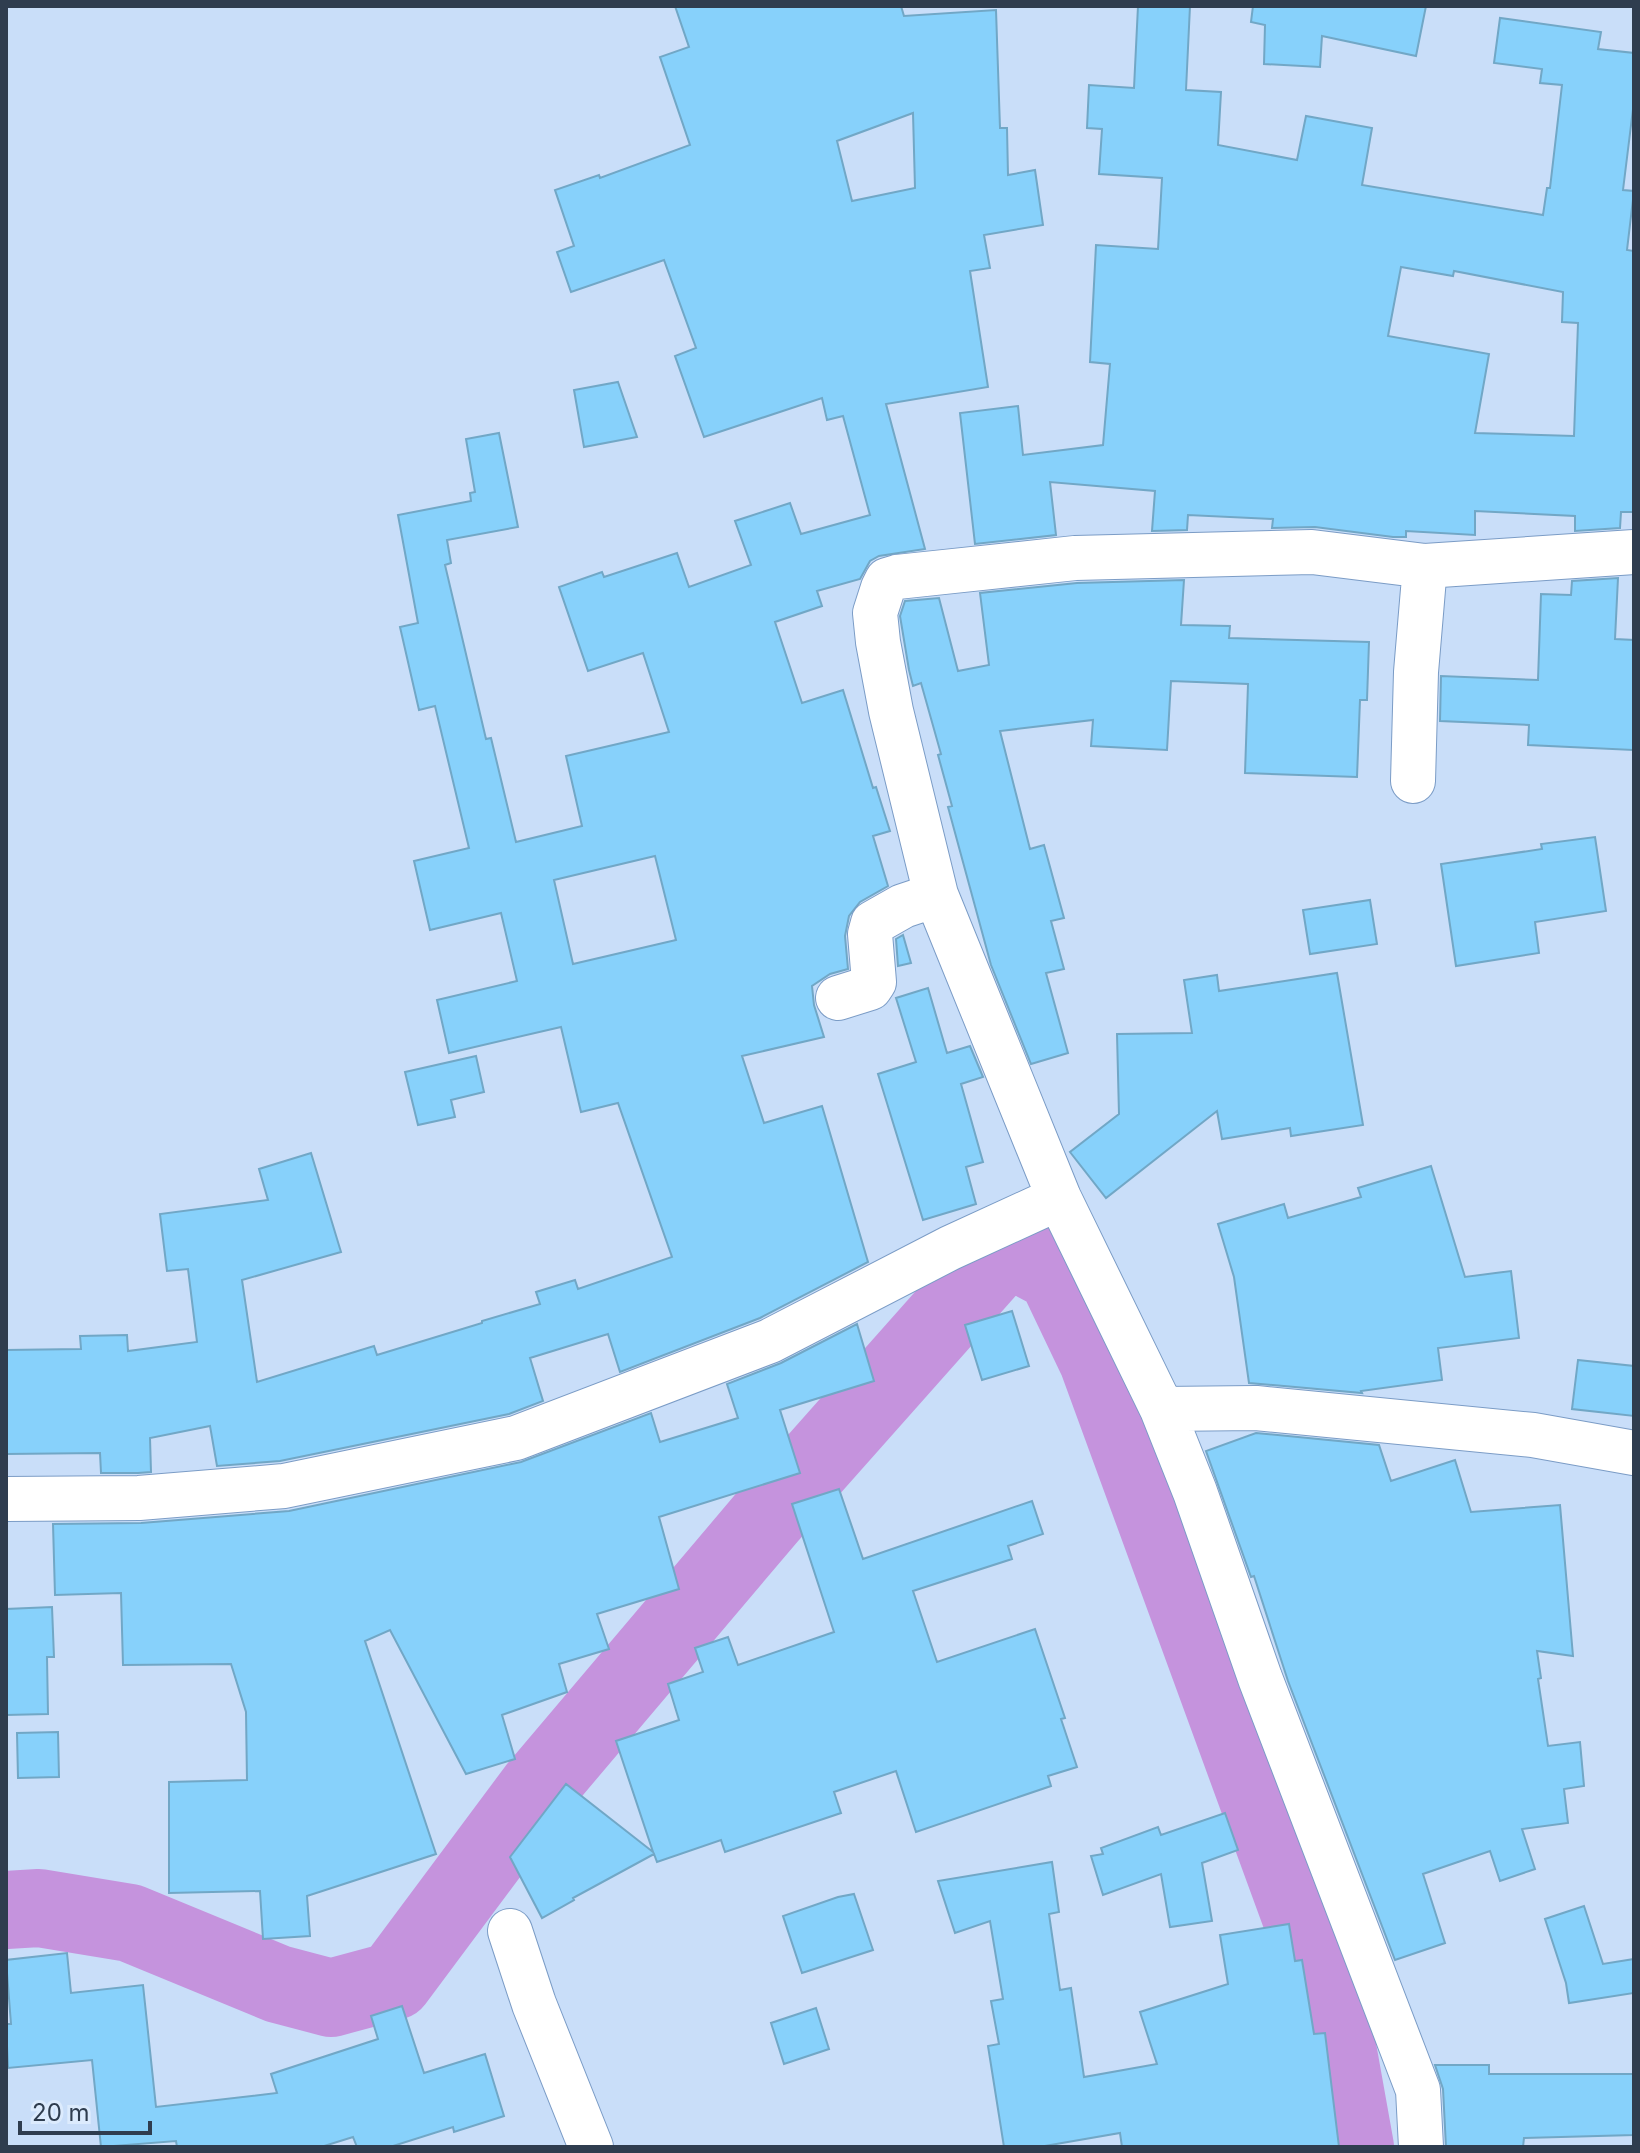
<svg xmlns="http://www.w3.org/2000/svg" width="1640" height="2153" viewBox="0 0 1640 2153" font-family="Inter,sans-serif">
	<rect width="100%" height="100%" fill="#c9def9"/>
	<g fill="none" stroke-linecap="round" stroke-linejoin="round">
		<path stroke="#c593dd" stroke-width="78" d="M6,1910L39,1908L130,1923L278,1984L331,1998L394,1981L537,1789L769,1515L1007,1247L1056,1273L1098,1361L1326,1985L1355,2147"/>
	</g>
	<path fill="#87d1fb" stroke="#71a7c6" stroke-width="2" fill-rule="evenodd" d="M675,6H901L904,16L996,10L1000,128H1007L1008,175L1035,170L1043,225L984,235L990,268L970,271L988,387L886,404L925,549L879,556L870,561L860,579L817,591L822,606L775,622L802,703L843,690L873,788L876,787L890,831L873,836L888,886L860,902L849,916L845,936L848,969L830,974L812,986L814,1005L824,1037L742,1056L764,1123L822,1106L868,1262L760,1318L620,1372L608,1334L530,1358L543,1401L509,1414L280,1461L217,1466L210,1426L150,1438L151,1472L138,1473H101L100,1453L6,1454V1350L81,1349L80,1336L127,1335L128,1351L197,1342L188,1269L167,1271L160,1214L268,1200L259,1169L311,1153L341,1252L242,1280L257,1382L374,1346L377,1355L482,1323V1321L540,1304L536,1292L575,1280L578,1289L672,1257L618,1103L581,1112L561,1027L449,1053L437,1000L517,981L501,913L430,930L414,861L469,848L435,706L419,710L400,627L418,623L398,515L471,501L470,493L475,492L466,439L499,433L518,527L447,540L451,563L445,565L486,739L491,738L516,842L582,826L566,756L669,732L643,653L588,671L559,587L602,572L604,577L677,553L689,587L751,565L735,521L790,503L801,534L870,515L843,416L827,420L822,398L704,437L675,356L696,348L664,260L571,292L557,252L574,246L555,190L599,175L600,178L690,145L660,57L689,47ZM913,113L915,188L852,201L837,141ZM655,856L676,940L573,964L554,880Z
		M1138,6H1190L1186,90L1221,92L1218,145L1297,160L1306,116L1372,128L1362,185L1543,215L1547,188H1550L1562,85L1540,83L1542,69L1494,63L1500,18L1601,32L1598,49L1634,53V101L1623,190L1634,191L1627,250L1634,251V512H1621L1620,528L1575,531V516L1475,511V535L1406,531V537H1393L1315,527L1272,528L1273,519L1188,515L1187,530L1152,531L1155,491L1050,482L1056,535L975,544L960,413L1018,406L1023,455L1103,445L1110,364L1090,362L1096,245L1158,249L1162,178L1099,174L1102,129L1087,128L1089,85L1134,88ZM1401,267L1453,276L1454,271L1563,292L1562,322L1578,323L1574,436L1475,433L1489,354L1388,336Z
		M1253,6H1426L1416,56L1322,36L1320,67L1264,64L1265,25L1251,22Z
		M618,382L637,437L584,447L574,390Z
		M1618,578L1615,639L1634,640L1633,750L1528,745L1529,725L1440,721L1441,676L1538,680L1541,594L1571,595L1572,581Z
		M1184,580L1181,625L1230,626L1229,638L1369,642L1367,700H1360L1357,777L1245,773L1248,684L1171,681L1167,750L1091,746L1093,720L1000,731L1030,849L1044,845L1064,918L1051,921L1064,969L1046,973L1068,1053L1031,1064L991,965L948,807L952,806L938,755L941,754L921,683L913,686L909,670L900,616L905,601L939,598L958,671L989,665L980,593L1077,583Z
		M1595,837L1606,911L1535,922L1539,953L1456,966L1441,864L1542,849L1541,844Z
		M1370,900L1377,944L1310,954L1303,910Z
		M903,935L911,963L898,966L896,939Z
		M1337,973L1363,1125L1291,1136L1290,1128L1222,1139L1217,1111L1106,1198L1070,1152L1119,1114L1117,1034L1192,1033L1184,980L1217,975L1219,991Z
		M928,988L947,1053L970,1046L983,1077L961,1084L983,1162L966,1167L976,1204L923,1220L878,1074L916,1062L896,998Z
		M476,1056L484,1092L451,1100L455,1117L418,1125L405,1072Z
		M1431,1166L1465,1277L1511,1271L1519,1338L1438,1348L1442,1380L1361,1391L1362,1393L1249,1383L1234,1277L1218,1224L1284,1204L1288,1218L1361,1197L1358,1188Z
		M1012,1311L1029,1366L982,1380L965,1325Z
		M857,1324L874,1381L780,1410L800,1473L659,1517L679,1589L597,1614L609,1649L559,1664L567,1692L502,1715L515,1759L466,1774L390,1630L365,1641L436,1854L307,1896L310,1936L263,1939L260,1891L169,1893V1782L247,1780L246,1712L231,1664L123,1665L121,1593L55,1595L53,1524L141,1523L289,1511L521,1462L651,1413L660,1442L738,1418L727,1384L781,1363Z
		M1578,1360L1634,1366V1416L1572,1409Z
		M1256,1433L1379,1445L1391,1481L1455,1460L1471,1512L1560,1505L1573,1656L1537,1651L1541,1678L1538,1679L1548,1746L1580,1742L1584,1786L1564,1789L1568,1823L1522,1829L1535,1869L1500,1881L1490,1851L1423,1874L1445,1943L1395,1960L1288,1681L1254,1576L1251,1577L1206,1451Z
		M839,1489L863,1559L1032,1501L1043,1534L1008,1546L1012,1559L913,1591L937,1662L1035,1629L1065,1718L1061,1719L1077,1767L1048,1776L1051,1786L916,1832L896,1771L834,1792L841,1813L725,1852L721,1840L657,1862L654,1854L573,1898L574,1900L542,1918L510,1857L566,1784L653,1852L616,1741L679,1720L668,1684L703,1672L695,1648L728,1637L738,1665L834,1632L792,1504Z
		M52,1607L54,1657H47L48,1714L6,1715V1609Z
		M58,1732L59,1777L18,1778L17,1733Z
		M1225,1813L1238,1850L1202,1863L1212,1921L1170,1927L1161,1874L1103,1895L1091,1856L1103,1854L1101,1848L1158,1827L1161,1835Z
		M1052,1862L1059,1912L1049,1914L1060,1990L1071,1988L1084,2077L1157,2064L1140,2012L1228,1984L1220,1935L1289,1924L1295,1961L1302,1960L1314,2034L1325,2033L1339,2147H1122L1120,2133L1039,2147H1004L988,2046L999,2044L991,2001L1003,1999L990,1921L955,1933L938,1881Z
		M854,1894L873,1950L802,1973L783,1916L838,1897Z
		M1584,1906L1603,1964L1634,1959V1993L1569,2003L1566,1983L1545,1919Z
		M67,1953L71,1993L143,1985L156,2107L277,2093L271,2074L378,2039L371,2016L402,2006L424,2073L485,2054L504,2116L454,2132L453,2127L390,2147H357L353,2137L321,2147H177L176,2141L101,2147L92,2060L8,2068L6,2024H11L6,1960Z
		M816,2008L829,2049L784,2064L771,2023Z
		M1435,2065H1489V2074H1634V2135L1524,2138L1523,2147H1446L1443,2089Z"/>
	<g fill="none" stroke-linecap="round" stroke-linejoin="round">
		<defs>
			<path id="minor" d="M1413,781L1416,672L1425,566
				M838,998L870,988L874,982L870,934L873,923L903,906L936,895
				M1162,1409L1256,1408L1533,1435L1634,1453
				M6,1499L139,1498L284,1486L516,1438L770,1341L950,1248L1059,1198
				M510,1931L534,2004L591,2147
				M1421,2147L1418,2090L1260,1678L1195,1492L1162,1409L1059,1198L936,895L891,711L878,642L875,613L883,588L887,580L897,577L1075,558L1312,552L1425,566L1634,552"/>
		</defs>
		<use href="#minor" stroke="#7b9cc6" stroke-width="46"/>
		<use href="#minor" stroke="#fff" stroke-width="44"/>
	</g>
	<rect width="1640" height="2153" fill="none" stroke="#2f3d4f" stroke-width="16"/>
	<path d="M20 2121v12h130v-12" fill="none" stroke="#2f3d4f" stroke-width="4"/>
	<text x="32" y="2121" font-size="24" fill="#2f3d4f" stroke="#dcebfd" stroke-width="6" paint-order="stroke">20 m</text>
</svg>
